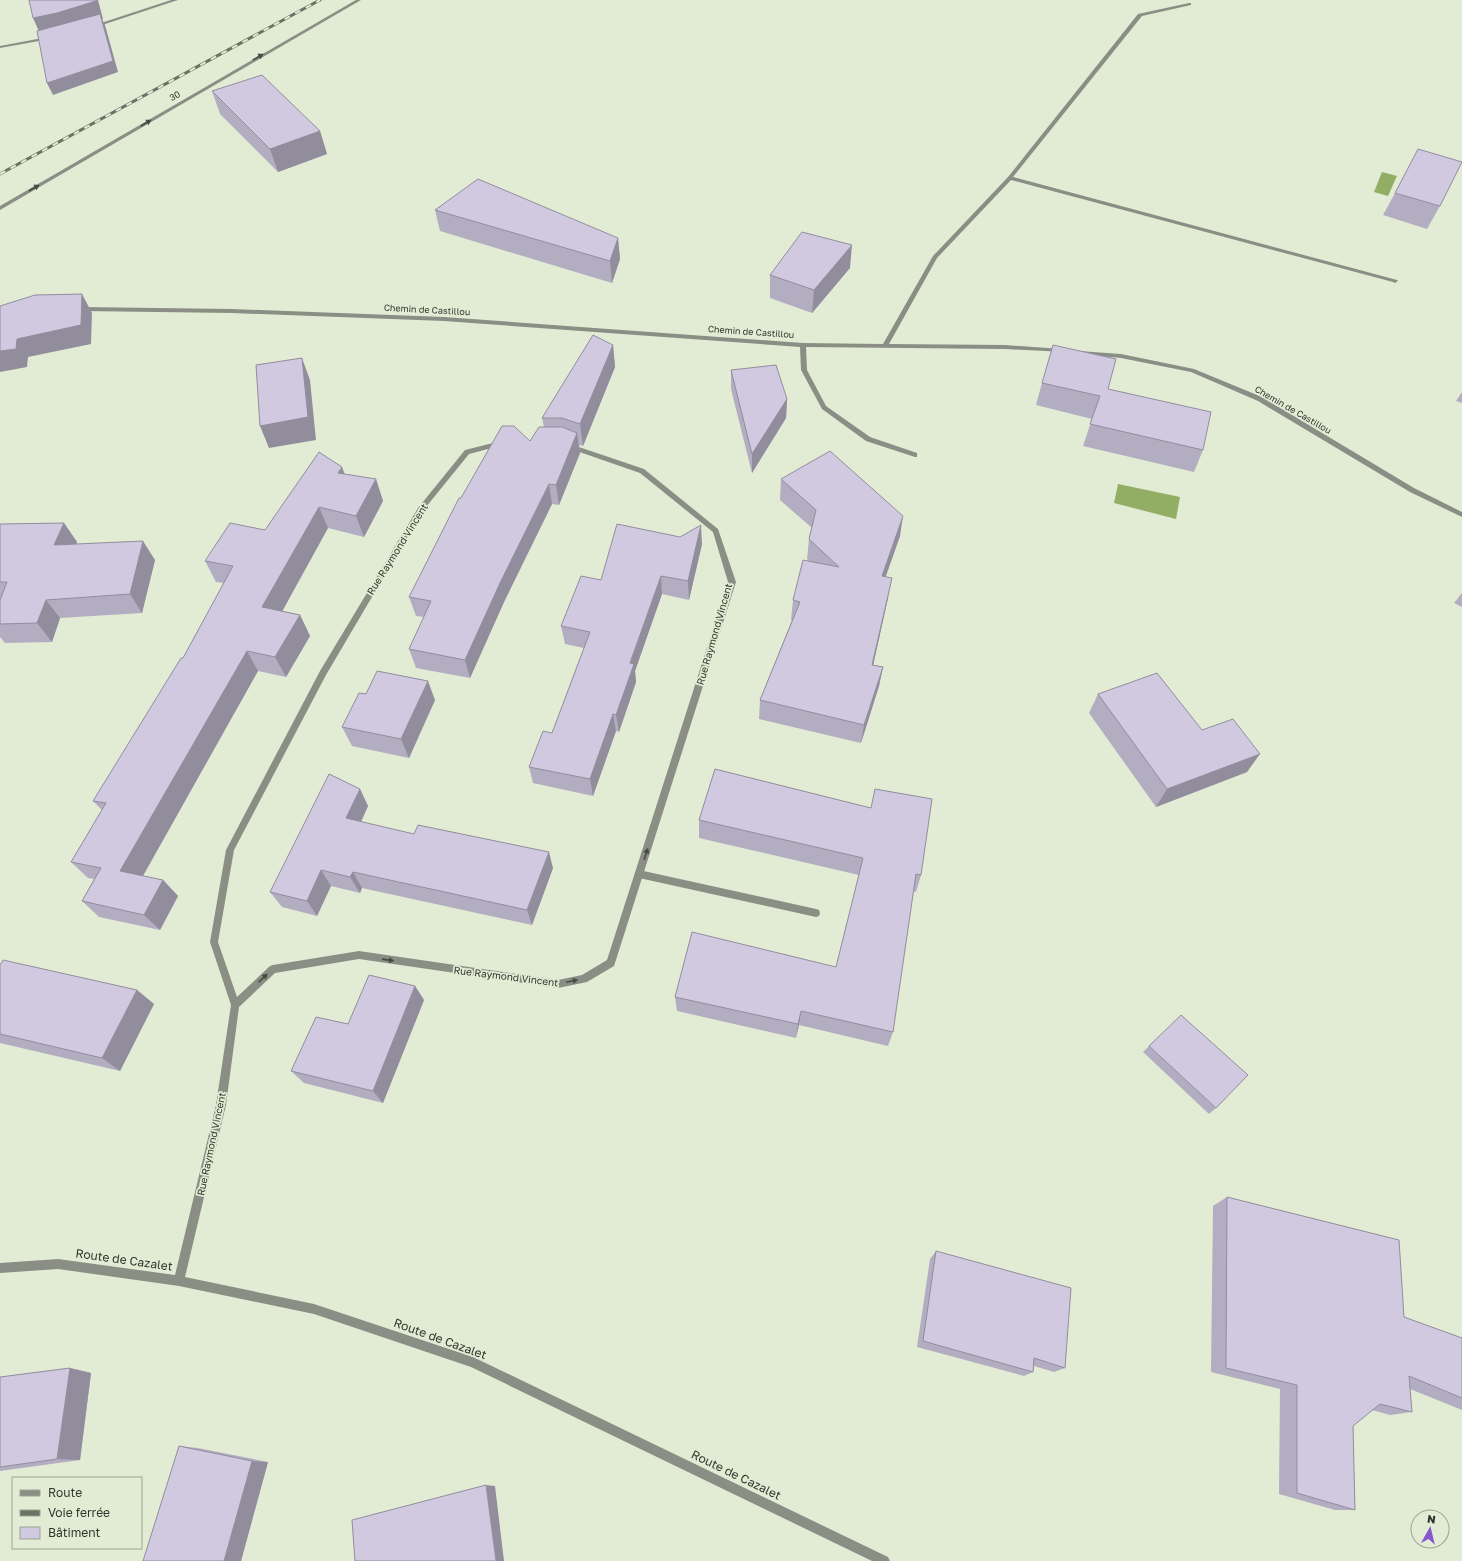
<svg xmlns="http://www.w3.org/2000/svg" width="1462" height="1561" viewBox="0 0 1462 1561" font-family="'Golos Text',sans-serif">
	<rect width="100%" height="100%" fill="#e2ecd5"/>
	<path fill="#92ae64" d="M1382,172L1397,176L1388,196L1374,192Z
		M1118,484L1180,497L1176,519L1114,503Z"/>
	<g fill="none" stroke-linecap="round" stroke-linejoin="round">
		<path fill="#8a8e84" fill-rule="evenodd" d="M1189,3H1191V5L1142,16L1013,177L1397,280L1398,281L1395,283L1393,282L1011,180L937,258L889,344L1005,345L1062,349L1065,351L1064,352L1005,349L806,347L807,370L826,406L870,437L917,453V457H915L866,441L822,409L801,370L800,347L444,321L232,313L81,311L78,309L81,307L232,309L444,317L803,343L883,344L933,256L1008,177L1138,14Z
			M1079,351L1121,354L1194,369L1262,397L1414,488L1462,512V517L1410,492L1258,401L1191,372L1121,358L1077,354L1076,353Z
			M639,870L816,909L819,910L820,913L819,916L816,917L639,878L636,877L635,874L636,871Z"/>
		<path fill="#8a8e84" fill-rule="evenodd" d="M171,0H178L96,27L92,26Z
			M356,0H361L0,210V206Z
			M48,37H50V39L0,48V46Z
			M501,441L504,443L503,445L469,454L422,512L326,675L234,850L218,942L237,997L270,966L273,965L359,951L558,980L582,975L607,960L728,582L713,532L640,473L568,448L567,446L570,444L644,469L718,529L736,582L615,963L614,966L587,982L558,988L359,959L275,973L239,1007L226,1105L185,1277L314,1304L473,1357L888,1557L890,1561H872L471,1367L314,1314L179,1286L58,1269L0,1273V1263L58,1259L175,1275L216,1105L231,1005L210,942L226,850L320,671L418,508L465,450Z"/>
		<defs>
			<path id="rail" d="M0,174L320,0"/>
		</defs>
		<use href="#rail" stroke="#6b7164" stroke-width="3"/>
		<use href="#rail" stroke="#e2ecd5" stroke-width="2" stroke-dasharray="6" stroke-linecap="butt"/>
	</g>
	<path fill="#b3adc1" d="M212,91L320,131L327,154L278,172L220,114Z
		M1395,193L1440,206L1427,229L1383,215Z
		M435,210L618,238L620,259L612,283L440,231Z
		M850,268L812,313L770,298V275Z
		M613,345L615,367L583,446L579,445L580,453L559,505L552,504L504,602L470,678L416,668L409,649L424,617L416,616L409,597L461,498L530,441L544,427L542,418Z
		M731,370L787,399L786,418L752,473L731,389Z
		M1042,383L1108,389L1203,450L1194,472L1083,446L1092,419L1036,405Z
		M1462,392V403L1456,401Z
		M345,475L376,479L383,501L364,537L328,528L282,611L300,615L310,636L286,677L258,671L143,876L163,880L178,896L160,930L99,917L82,901L94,879L88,878L71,862L102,810L93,801L183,658L224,583L216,582L205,561L265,530Z
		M781,479L900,536L885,577L888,598L873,665L883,667L879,686L861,743L759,719L760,700L792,620H791L793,600L810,562L807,559L809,539L812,528L780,500Z
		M64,523L77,542L76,544L155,560L142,613L60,618L52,642L5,643L0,637V524Z
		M702,544L689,600L662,594L635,671L636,682L619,732L616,731L593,796L533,783L529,767L552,733L584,648L565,644L561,626L601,580Z
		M1462,593V607L1454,603Z
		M366,694L435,700L409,758L352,746L342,727Z
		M1098,694L1202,730L1247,772L1156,807L1089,713Z
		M715,769L921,875L916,892L913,891L893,1032L888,1046L799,1025L796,1038L677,1011L675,997L836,967L859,875L699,838V820Z
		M360,789L368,806L361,822L553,868L532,925L362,888L360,893L331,886L317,916L282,907L270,892Z
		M0,965L137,990L154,1004L120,1071L0,1043Z
		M415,986L424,1000L383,1103L304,1083L291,1071L348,1024Z
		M1149,1046L1216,1108L1209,1114L1143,1052Z
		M1227,1197L1404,1317L1462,1338V1410L1410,1389L1412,1412L1390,1415L1372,1410L1353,1426L1355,1510H1335L1279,1494L1280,1389L1211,1372L1213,1206Z
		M936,1251L1065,1368L1054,1372L1034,1366L1033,1372L1024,1376L917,1347L930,1259Z
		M70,1368L91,1373L80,1460L0,1471V1377Z
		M179,1446L198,1448L268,1462L241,1561H143Z"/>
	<path fill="#928d9d" d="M96,0H98L103,19H102L105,25L118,72L53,95L47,83L41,36L33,18Z
		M320,131L327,154L278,172L270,149Z
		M618,238L620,259L612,283L610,261Z
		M852,245L850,268L812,313L814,290Z
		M82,294L92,313L91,344L28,357L27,367L0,372V351L17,339Z
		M613,345L615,367L583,446L580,424Z
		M302,358L310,380L316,440L269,448L260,426Z
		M787,399L786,418L752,473V454Z
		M577,433L580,453L559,505L556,485Z
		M342,467L350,488L338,473Z
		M376,479L383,501L364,537L356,516Z
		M549,484L552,504L504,602L470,678L465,660L500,583Z
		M319,507L328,528L273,628L262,607Z
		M903,516L900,536L879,596L882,576Z
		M64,523L77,542L68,565L54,545Z
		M701,525L702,544L689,600L688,581Z
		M143,541L155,560L142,613L130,594Z
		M661,576L662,594L635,671L636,682L619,732L616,715L630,663Z
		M892,578L888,598L869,684L872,665Z
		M46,600L60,618L52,642L37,623Z
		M300,615L310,636L286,677L275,657Z
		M247,651L258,671L136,888L120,871Z
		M883,667L879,686L861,743L864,725Z
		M428,681L435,700L409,758L401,739Z
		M613,714L616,731L593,796L590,779Z
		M1260,754L1247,772L1156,807L1167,789Z
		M360,789L368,806L355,835L346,818Z
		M549,852L553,868L532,925L527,910Z
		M321,870L331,886L317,916L307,901Z
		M353,872L362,888L360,893L350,877Z
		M163,880L178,896L160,930L144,915Z
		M415,986L424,1000L383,1103L373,1091Z
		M137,990L154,1004L120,1071L102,1058Z
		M801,1011L799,1025L796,1038L798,1024Z
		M70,1368L91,1373L80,1460L57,1459Z
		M252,1461L268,1462L241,1561H224Z
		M486,1485L495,1486L504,1561H496Z"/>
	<path fill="#d0c9e0" stroke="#928d9d" d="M29,0H96V1L57,13L33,18Z
		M100,14L113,61L47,83L37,31Z
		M262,75L320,131L270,149L212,91Z
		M1418,149L1462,162L1440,206L1395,193Z
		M478,179L618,238L610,261L435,210Z
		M802,232L852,245L814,290L770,275Z
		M82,294L81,325L17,339L16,349L0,351V306L35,295Z
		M593,335L613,345L580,424L562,418H542Z
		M1053,345L1116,359L1108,389L1211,412L1203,450L1090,424L1100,396L1042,383Z
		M302,358L308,417L260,426L256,365Z
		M776,365L787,399L752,454L731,370Z
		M502,426H514L530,441L539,427H562L577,433L556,485L549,484L500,583L465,660L409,649L431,601L409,597L459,498H461Z
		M830,451L903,516L882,576L892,578L872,665L883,667L864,725L760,700L800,602L793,600L803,560L839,567L809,539L816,510L781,479Z
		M319,452L342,467L338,473L376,479L356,516L319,507L262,607L300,615L275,657L247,651L120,871L163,880L144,915L82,901L101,868L71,862L106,803L93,801L181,658H183L233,566L205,561L230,523L265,530Z
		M64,523L54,545L143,541L130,594L46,600L37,623L0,624V600L7,582H0V524Z
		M617,524L680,537L701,525L688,581L661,576L630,663L634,664L616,715L613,714L590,779L529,767L543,731L552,733L590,632L561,626L581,576L601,580Z
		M377,671L428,681L401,739L342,727L359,693L366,694Z
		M1157,673L1202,730L1233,719L1260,754L1167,789L1098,694Z
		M715,769L871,808L875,789L932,799L921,875L916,874L893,1032L801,1011L798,1024L675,997L692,932L836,967L863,858L699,820Z
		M329,774L360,789L346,818L414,834L418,825L549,852L527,910L353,872L350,877L321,870L307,901L270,892Z
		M3,960L137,990L102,1058L0,1034V965Z
		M369,975L415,986L373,1091L291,1071L316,1017L348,1024Z
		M1181,1015L1248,1075L1216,1108L1149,1046Z
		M1227,1197L1399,1240L1404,1317L1462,1338V1398L1409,1376L1412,1412L1380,1404L1353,1426L1355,1510L1297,1493V1385L1226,1368Z
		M936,1251L1071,1288L1065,1368L1034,1358L1033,1372L923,1341Z
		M70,1368L57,1459L0,1467V1377Z
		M179,1446L252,1461L224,1561H143Z
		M486,1485L496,1561H355L352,1520Z"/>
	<defs><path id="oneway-solid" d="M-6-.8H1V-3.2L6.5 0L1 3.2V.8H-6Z"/></defs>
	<g fill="#474b42">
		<use href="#oneway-solid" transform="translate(258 57) rotate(-30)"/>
		<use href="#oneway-solid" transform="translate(146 123) rotate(-30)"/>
		<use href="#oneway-solid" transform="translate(34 188) rotate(-30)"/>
		<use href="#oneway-solid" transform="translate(646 854) rotate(-72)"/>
		<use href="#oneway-solid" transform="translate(388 960) rotate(8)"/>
		<use href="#oneway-solid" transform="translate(263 978) rotate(-43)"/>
		<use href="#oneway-solid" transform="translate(572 981) rotate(-12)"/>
	</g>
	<g text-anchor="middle" stroke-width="3.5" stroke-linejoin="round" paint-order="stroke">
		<g font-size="9" fill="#31352c" stroke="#e2ecd5">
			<text transform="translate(175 96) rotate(-30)" y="3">30</text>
			<text transform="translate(427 310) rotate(3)" y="3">Chemin de Castillou</text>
			<text transform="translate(751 332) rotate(4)" y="3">Chemin de Castillou</text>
			<text transform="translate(1293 410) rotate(30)" y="3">Chemin de Castillou</text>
		</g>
		<g font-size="10" fill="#31352c" stroke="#e2ecd5">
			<text transform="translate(397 549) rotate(-58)" y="4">Rue Raymond Vincent</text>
			<text transform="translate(714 634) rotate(-74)" y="4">Rue Raymond Vincent</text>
			<text transform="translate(506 976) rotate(7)" y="4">Rue Raymond Vincent</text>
			<text transform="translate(211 1144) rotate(-78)" y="4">Rue Raymond Vincent</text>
		</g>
		<g font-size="12" fill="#31352c" stroke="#e2ecd5">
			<text transform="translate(124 1260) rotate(8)" y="4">Route de Cazalet</text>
			<text transform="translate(440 1339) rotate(20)" y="4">Route de Cazalet</text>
			<text transform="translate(736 1475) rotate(26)" y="4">Route de Cazalet</text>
		</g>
	</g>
	<rect x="12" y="1477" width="130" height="72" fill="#e2ecd5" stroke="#9ba391"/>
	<rect x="20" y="1490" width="20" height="6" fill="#8a8e84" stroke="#9ba391"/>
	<text x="48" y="1497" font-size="12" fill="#31352c">Route</text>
	<rect x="20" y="1510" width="20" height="6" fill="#6b7164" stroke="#9ba391"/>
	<text x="48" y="1517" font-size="12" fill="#31352c">Voie ferrée</text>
	<rect x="20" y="1527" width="20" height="12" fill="#d0c9e0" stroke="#9ba391"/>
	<text x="48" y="1537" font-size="12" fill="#31352c">Bâtiment</text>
	<g transform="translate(1430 1529) rotate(8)"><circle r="19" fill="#e2ecd5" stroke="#9ba391"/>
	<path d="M0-3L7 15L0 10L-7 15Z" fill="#8856cf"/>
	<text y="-6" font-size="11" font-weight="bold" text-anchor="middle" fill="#31352c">N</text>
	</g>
</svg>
